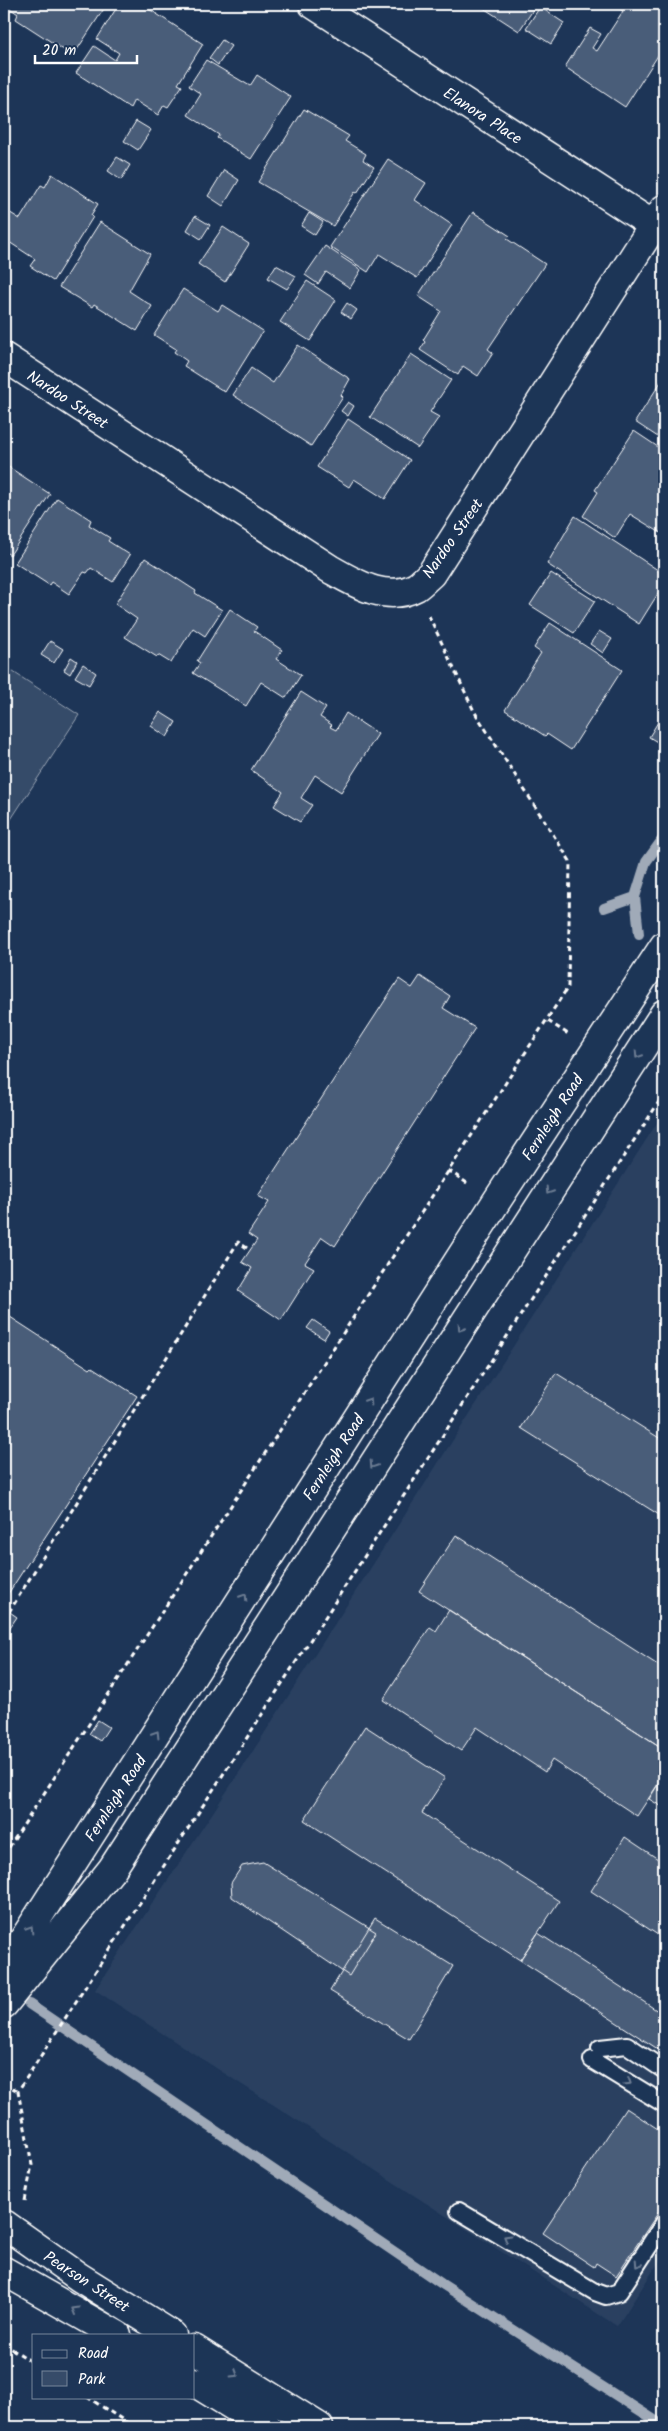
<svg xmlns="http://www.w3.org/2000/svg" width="668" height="2431" viewBox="0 0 668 2431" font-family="Kalam,sans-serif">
	<rect width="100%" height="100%" fill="#1d3557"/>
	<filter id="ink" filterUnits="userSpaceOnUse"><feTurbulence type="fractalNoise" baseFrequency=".02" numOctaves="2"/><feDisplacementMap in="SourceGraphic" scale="10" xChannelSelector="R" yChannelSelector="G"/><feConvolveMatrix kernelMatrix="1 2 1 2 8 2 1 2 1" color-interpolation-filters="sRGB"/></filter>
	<g filter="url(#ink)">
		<path fill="#2a4161" d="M664,1112V2254L617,2326L95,1990L235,1779Z"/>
		<path fill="#364b69" stroke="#9aa5b4" d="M4,666L79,715L4,830Z"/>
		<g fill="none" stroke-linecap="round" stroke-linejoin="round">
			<path stroke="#a0aab8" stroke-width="10" d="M635,897L646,862L664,837
				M604,908L635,897L639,934
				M29,2004L442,2284L664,2426"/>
		</g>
		<path fill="#4a5d79" stroke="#fff" d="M4,4H107L73,56L16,19L18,14Z
			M119,4H146L151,7L149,9L203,44L178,84L182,86L168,107L164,105L158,115L134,100L130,108L76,73L94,46L115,60L119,53L97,39Z
			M484,4H537L519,31L482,7Z
			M540,4H553L549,10Z
			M612,4H664V46L625,107L565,67L590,28L601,34L592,48L597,51L623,11Z
			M540,7L564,23L551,44L526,28Z
			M222,40L231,46L218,65L209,58Z
			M206,60L250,86L257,75L291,97L251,159L217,138L219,135L188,115L201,94L189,86Z
			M304,109L349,136L345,141L366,154L363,160L374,167L357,193L355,192L333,226L258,182Z
			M136,121L151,130L138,150L124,141Z
			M117,157L130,165L121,180L108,171Z
			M388,159L426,183L415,200L452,225L417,278L379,254L368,272L330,247Z
			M224,170L239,180L223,206L208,196Z
			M52,174L98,204L91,215L93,217L53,281L30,266L35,259L9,242L7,246L4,244V209L20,219L41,185L45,187Z
			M473,212L510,236L507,239L545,264L488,349L493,353L478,376L463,366L458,375L420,350L425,342L423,340L441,311L418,296Z
			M309,213L323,222L315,235L301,226Z
			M195,216L210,225L201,239L187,230Z
			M100,222L150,254L129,291L152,306L137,331L94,304L92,307L59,287Z
			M223,227L249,244L225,282L198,264Z
			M325,246L361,270L350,288L326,272L318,284L305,275Z
			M276,265L296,276L287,289L268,278Z
			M307,281L336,300L310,341L280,322Z
			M183,289L218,311L222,305L263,331L225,392L184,366L187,361L174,352L176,349L154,335Z
			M347,303L357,310L351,319L341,312Z
			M298,345L350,379L341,395L343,397L311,446L233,395L251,368L273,383Z
			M411,354L451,380L430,412L439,417L418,448L370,417Z
			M664,377V441L635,422Z
			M348,402L354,406L348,416L341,411Z
			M348,419L410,460L385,499L354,479L349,487L317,467Z
			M634,431L664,451V535L630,514L615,538L583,516L598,492L595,490Z
			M4,464L50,494L10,555L4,551Z
			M57,498L91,520L89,525L110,538L108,541L130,555L113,582L91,568L87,573L84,572L69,594L51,582L49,585L15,563Z
			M575,516L664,574V584L639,624L547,564Z
			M145,558L196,591L195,593L222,610L205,636L193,628L171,663L158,655L157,657L125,637L137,619L115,604Z
			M551,573L595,601L574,633L530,605Z
			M230,609L257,627L254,631L282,650L276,659L301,675L286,698L261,682L246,706L193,673L200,663L197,661Z
			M550,623L622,670L571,750L547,734L545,736L505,710L541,653L534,648Z
			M599,631L612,639L603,653L590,644Z
			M50,641L63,649L54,663L41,655Z
			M71,657L77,661L70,674L64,670Z
			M83,664L96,673L89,685L75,677Z
			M301,692L326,708L320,717L332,725L330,727L336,730L346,713L378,734L341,792L315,775L301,798L312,805L300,822L274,806L283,792L251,770Z
			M160,712L176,722L167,737L151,726Z
			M658,722L664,726V735L659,743L649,737Z
			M420,976L450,996L443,1008L475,1028L335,1246L322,1237L305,1263L314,1268L281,1320L238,1291L252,1268L242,1262L257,1240L248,1234L269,1202L258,1196L399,979L412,988Z
			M4,1313L90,1369L92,1367L137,1396L4,1600Z
			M313,1320L329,1331L324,1339L307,1328Z
			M556,1373L664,1441V1518L521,1428Z
			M456,1535L664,1669V1749L419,1591Z
			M4,1608L17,1617L4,1636Z
			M449,1610L664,1749V1775L637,1816L552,1760L545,1772L477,1727L461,1751L383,1700L430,1627L436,1631Z
			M98,1720L109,1727L100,1741L89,1734Z
			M365,1726L445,1778L422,1813L559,1901L520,1960L304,1820Z
			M664,1775V1808L649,1799Z
			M625,1837L664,1863V1939L591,1891Z
			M263,1862L376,1932L349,1976L232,1897L231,1883L242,1866Z
			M375,1918L453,1966L409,2039L330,1991Z
			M538,1933L664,2015V2053L520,1960Z
			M626,2108L664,2133V2204L616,2276L596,2263L594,2267L543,2233Z"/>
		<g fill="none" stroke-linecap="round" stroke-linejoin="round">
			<defs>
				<path id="service" d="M600,2048L627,2045L664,2070
					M592,2060L664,2104
					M459,2211L595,2292L606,2296L619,2292L664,2223"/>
				<path id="minor" d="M313,4L653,225
					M4,357L330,569C355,583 386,603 416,587C421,584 426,578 431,574L664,209"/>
				<path id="tertiary" d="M4,1970L496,1202L664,946
					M4,2004L112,1869L664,1014"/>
				<path id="secondary" d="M4,2224L79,2277L172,2335
					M4,2271L117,2335
					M194,2349L319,2427
					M194,2382L267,2427"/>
			</defs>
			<use href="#service" stroke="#fff" stroke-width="20"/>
			<use href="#minor" stroke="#fff" stroke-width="31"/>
			<use href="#tertiary" stroke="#fff" stroke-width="31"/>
			<use href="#secondary" stroke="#fff" stroke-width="31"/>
			<path stroke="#fff" stroke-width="3" stroke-dasharray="5 4" stroke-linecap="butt" d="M548,1021L568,1034
				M448,1170L470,1185
				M9,1612L238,1242L250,1250
				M4,1855L568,987L570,861L474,711L429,616
				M4,2084L18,2091
				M25,2201L32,2165L18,2091L664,1094
				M4,2344L34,2363
				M87,2397L134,2427"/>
			<use href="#service" stroke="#1d3557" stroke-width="16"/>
			<use href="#minor" stroke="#1d3557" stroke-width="28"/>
			<use href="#tertiary" stroke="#1d3557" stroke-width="28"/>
			<use href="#secondary" stroke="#1d3557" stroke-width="28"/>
		</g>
		<defs><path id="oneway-chevron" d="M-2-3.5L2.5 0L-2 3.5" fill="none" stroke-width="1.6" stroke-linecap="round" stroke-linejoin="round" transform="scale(1.25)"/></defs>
		<g stroke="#6c7c92">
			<use href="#oneway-chevron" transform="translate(638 1055) rotate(123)"/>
			<use href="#oneway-chevron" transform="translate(549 1191) rotate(123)"/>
			<use href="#oneway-chevron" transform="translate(461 1328) rotate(123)"/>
			<use href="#oneway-chevron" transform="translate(369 1401) rotate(-57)"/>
			<use href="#oneway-chevron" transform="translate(373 1465) rotate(123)"/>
			<use href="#oneway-chevron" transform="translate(244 1597) rotate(-57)"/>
			<use href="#oneway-chevron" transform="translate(156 1734) rotate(-58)"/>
			<use href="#oneway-chevron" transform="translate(30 1929) rotate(-57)"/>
			<use href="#oneway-chevron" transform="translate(628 2082) rotate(32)"/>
			<use href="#oneway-chevron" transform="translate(507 2238) rotate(-150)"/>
			<use href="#oneway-chevron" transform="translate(638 2264) rotate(123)"/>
			<use href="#oneway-chevron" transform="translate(75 2310) rotate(-150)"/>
			<use href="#oneway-chevron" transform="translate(235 2374) rotate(32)"/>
		</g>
	</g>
	<g text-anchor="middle" stroke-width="5" stroke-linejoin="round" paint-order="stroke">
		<g font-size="16" fill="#fff" stroke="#1d3557">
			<text transform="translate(483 115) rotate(33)" y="6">Elanora Place</text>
			<text transform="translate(68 399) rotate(33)" y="6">Nardoo Street</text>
			<text transform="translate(452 538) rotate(-55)" y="6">Nardoo Street</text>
			<text transform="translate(552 1117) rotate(-57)" y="6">Fernleigh Road</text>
			<text transform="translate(333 1457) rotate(-57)" y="6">Fernleigh Road</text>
			<text transform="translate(115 1798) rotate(-57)" y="6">Fernleigh Road</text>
			<text transform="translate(87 2281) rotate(33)" y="6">Pearson Street</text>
		</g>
	</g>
	<rect width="668" height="2431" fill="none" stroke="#1d3557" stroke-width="20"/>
	<rect x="10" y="10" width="648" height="2411" fill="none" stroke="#fff" stroke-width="2" filter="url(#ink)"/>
	<rect x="32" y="2334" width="162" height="65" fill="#1d3557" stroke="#77869a"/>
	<rect x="42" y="2350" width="25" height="8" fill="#1d3557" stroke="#77869a"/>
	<text x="78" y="2358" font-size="15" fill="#ffffff">Road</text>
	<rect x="42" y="2371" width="25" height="15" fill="#364b69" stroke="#77869a"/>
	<text x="78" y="2384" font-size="15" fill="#ffffff">Park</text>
	<path d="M35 55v8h102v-8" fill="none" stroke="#ffffff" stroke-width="2.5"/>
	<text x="42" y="55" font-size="15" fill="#ffffff" stroke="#1d3557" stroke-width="4" paint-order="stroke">20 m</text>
</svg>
